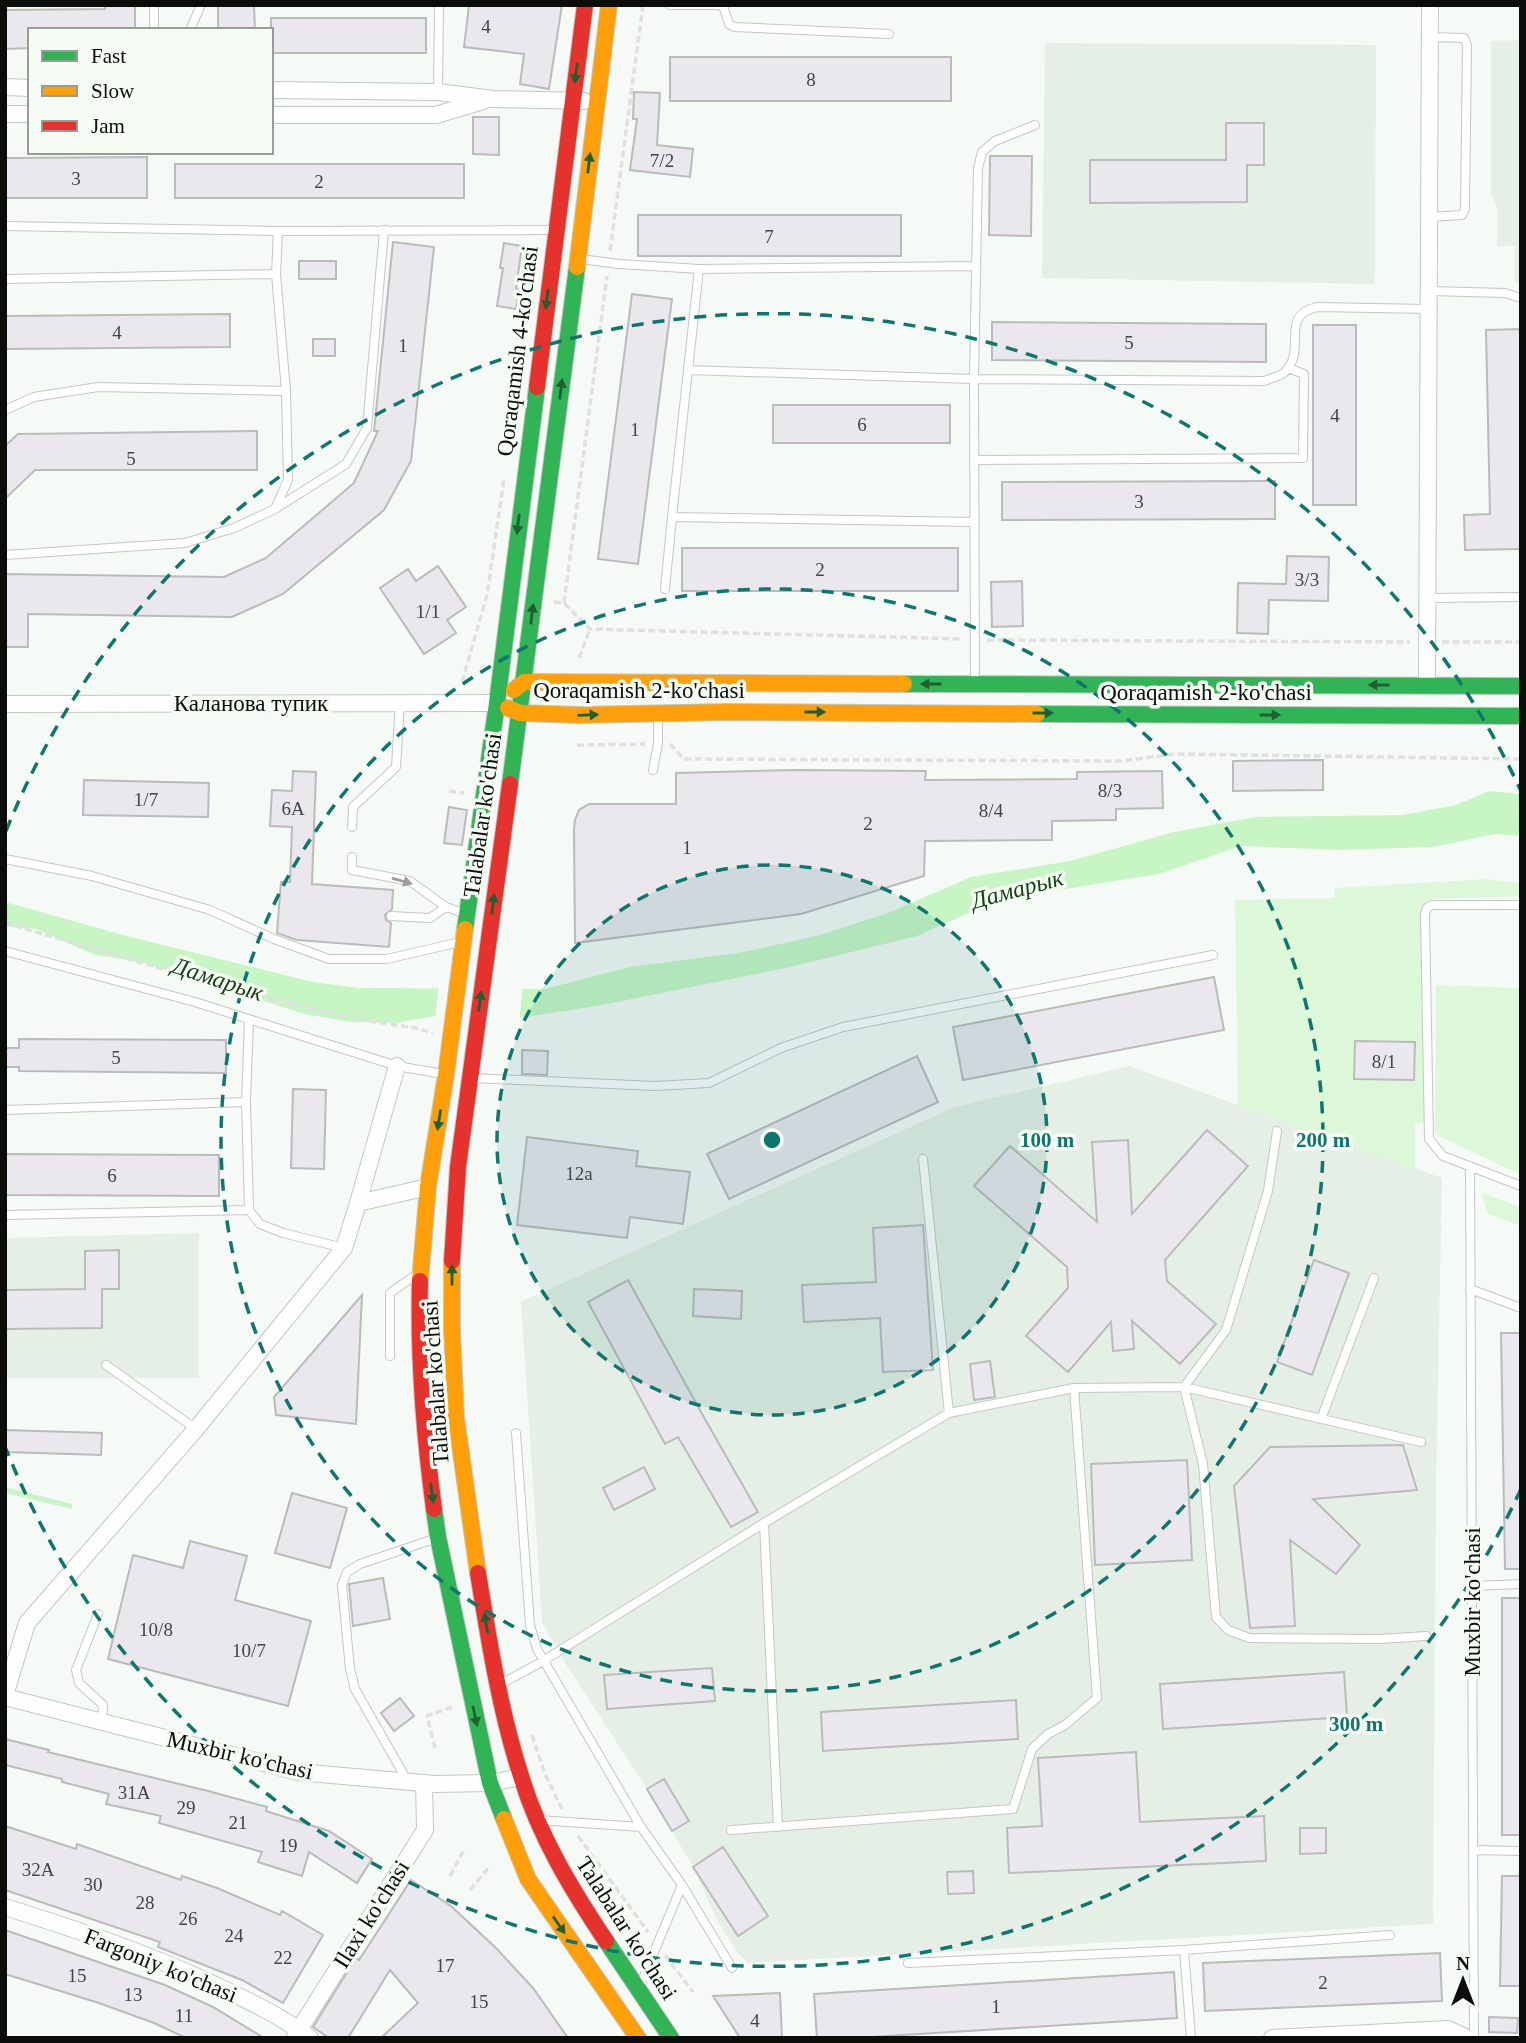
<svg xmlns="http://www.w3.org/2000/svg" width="1526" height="2043" viewBox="0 0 1526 2043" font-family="Georgia,serif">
	<rect width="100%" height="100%" fill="#f6faf6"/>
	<path fill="#e6efe6" d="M1521,40V283H1515V246H1497V207L1491,194V41Z
		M1045,43L1376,45L1375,284L1042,278Z
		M1129,1066L1442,1178L1436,1487L1433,1924L748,1963L737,1952L717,1920L693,1867L647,1789L558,1652L542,1622L521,1302L955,1107Z
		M199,1233V1378H5V1238Z"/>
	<path fill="#dcf8d9" d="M1486,879L1521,883V896L1434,899L1426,902V1119L1422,1123L1415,1124V1169L1238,1105L1235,900L1334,898L1335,888Z
		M1436,985L1521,988V1175L1441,1137L1435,1131Z
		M1482,1193L1521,1207V1226L1487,1213Z"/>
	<path fill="#c7f6c4" d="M1489,791L1521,794V836L1495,834L1433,847L1340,850L1241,846L1159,874L998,900L917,936L786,968L602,1005L520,1018L436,1016L396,1023L350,1022L304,1014L141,962L95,955L36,929L5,926V902L123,935L313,982L359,988L545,989L630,967L744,952L820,935L888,913L971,877L1070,861L1174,832L1256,817L1403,815L1456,805Z"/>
	<path fill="#f6faf6" d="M439,984L523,985L519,1022L435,1020Z"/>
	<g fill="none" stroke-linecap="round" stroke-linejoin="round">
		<path stroke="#c7f6c4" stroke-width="5" d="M5,1490L70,1506"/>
	</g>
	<path fill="#eae7ed" stroke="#babbbb" stroke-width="2" d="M105,5H135V30H30V48L5,49V10L105,9Z
		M218,5H254L255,30H218Z
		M469,5H562L549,89L520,84L524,54L464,47Z
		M271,18H426V53H271Z
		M670,57H951V101H670Z
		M634,92L660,93L657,145L693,149L690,177L630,170L637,119H633Z
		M473,117H499V155L473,154Z
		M1226,123H1264V165H1247V202L1090,203V160H1226Z
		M990,156H1032L1031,236L989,235Z
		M147,157V198H5V158Z
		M175,164H464V198H175Z
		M638,215H901V256H638Z
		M393,242L434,247L411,461L384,510L283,594L232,617L28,614V647H5V574L224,577L266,558L354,483L378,431H374Z
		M504,243L522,246L516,289H519L516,309L497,306L503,268H500Z
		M299,261H336V279H299Z
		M632,294L672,299L638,564L598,559Z
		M230,314V347L5,349V316Z
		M992,322L1266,324V362L992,360Z
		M1313,325H1356V505H1313Z
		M1521,329V549L1465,550L1464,515L1490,514L1486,330Z
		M313,339H335V356H313Z
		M773,405H950V443H773Z
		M257,431V470H35L5,499V446L18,434Z
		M1275,481V519L1002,520V482Z
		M682,548H958V591H682Z
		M1287,556L1329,557L1328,601L1269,600L1268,634L1237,633L1238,583L1286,584Z
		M438,566L466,607L447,620L456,633L424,654L380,588L408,569L416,581Z
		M1022,581L1023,626L992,627L991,582Z
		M1323,760V790L1233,791V761Z
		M796,770L926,771L925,780L1077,779V772L1162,771L1163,808L1116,809V820L1052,821V840L925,841L924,876L801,914L575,943L574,829L575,820L579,810L589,804H676V773Z
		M293,771L316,772L312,884L393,890L392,909L385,915L386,920L391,923L389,947L297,940L277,933L281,882H290L292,827L270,826L272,790L292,791Z
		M84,780L209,783L208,817L83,815Z
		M449,807L467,810L462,845L444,843Z
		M1214,977L1224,1030L963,1080L953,1027Z
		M19,1039L226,1040V1073L19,1071V1067H5V1048H19Z
		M1355,1041L1415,1042L1414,1080L1354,1079Z
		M522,1050L548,1051L547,1075L522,1074Z
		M917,1056L938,1102L729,1199L707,1154Z
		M293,1089L326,1090L324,1169L291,1168Z
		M1207,1130L1248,1166L1165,1260L1167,1281L1216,1324L1180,1364L1132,1321L1134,1349L1113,1351L1111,1322L1068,1372L1026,1336L1068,1288L1067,1267L974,1186L1010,1146L1097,1222L1092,1142L1128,1140L1132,1214Z
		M527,1137L638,1151L636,1166L690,1172L683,1224L630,1217L627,1238L517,1225Z
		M5,1154L219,1155V1196L5,1195Z
		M923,1225L933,1370L883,1372L880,1318L804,1322L802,1285L876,1282L873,1228Z
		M119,1250V1289H102V1328L5,1329V1290L85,1289V1251Z
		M1314,1260L1349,1273L1312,1375L1277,1362Z
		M628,1280L706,1421L758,1512L731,1527L678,1437L665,1444L588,1302Z
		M694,1289L742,1291L741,1319L693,1316Z
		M362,1295L356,1424L276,1415L274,1397Z
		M1501,1333H1521V1569H1505Z
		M990,1361L995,1397L974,1400L970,1364Z
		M5,1430L102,1433L101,1455L5,1452Z
		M1403,1445L1417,1490L1313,1499L1360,1545L1336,1574L1290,1540L1295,1626L1250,1628L1234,1486L1270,1447Z
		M1187,1460L1192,1560L1095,1565L1091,1464Z
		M644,1467L655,1489L614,1510L603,1488Z
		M292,1493L347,1508L330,1568L275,1553Z
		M190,1541L247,1556L235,1600L311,1621L288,1706L108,1659L133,1555L183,1568Z
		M383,1578L390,1619L353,1626L349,1584Z
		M1502,1598H1521V1835H1502Z
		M712,1668L715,1701L607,1709L604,1675Z
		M1344,1672L1347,1717L1163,1729L1160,1684Z
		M400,1698L414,1716L394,1731L381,1713Z
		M1016,1700L1018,1739L823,1751L821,1712Z
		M5,1739L49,1750L48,1752L208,1791L267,1807L266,1811L329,1831L372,1859L357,1883L309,1852L302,1876L258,1862L262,1852L159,1823L161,1816L106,1804L109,1794L62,1782V1779L5,1765Z
		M1136,1752L1140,1822L1264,1816L1266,1861L1009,1873L1007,1828L1042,1826L1038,1758Z
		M664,1779L689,1821L672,1831L647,1789Z
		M5,1826L76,1849L77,1844L181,1880L182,1876L217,1888L280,1915L282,1911L323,1935L283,2003L242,1980L158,1947L160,1942L5,1890Z
		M1300,1828H1326V1853L1300,1854Z
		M723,1847L768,1916L738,1936L693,1867Z
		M973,1871L974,1893L948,1894L947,1872Z
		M1502,1876H1521V1986H1500Z
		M411,1880L451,1906L496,1948L533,1988L568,2038H381L418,2003L390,1970L348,2038H329L313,2027L356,1958L359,1960Z
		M5,1930L165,1985L213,2007L264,2038H186L154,2023L99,2003L5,1974Z
		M1440,1953L1442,2001L1205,2011L1203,1963Z
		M1174,1972L1177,2018L855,2038H817L814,1994Z
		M780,1993L782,2038H740L713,1996Z
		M1489,2017L1518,2018L1517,2033L1489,2032Z"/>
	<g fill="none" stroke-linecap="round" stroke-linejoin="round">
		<defs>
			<path id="lane" d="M154,5V30
				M670,5H725
				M723,6L729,24L734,27L889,34
				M190,30L201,5
				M438,92L439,5
				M1429,217L1462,215L1465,209L1467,45L1464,38L1430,37
				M5,226L278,231L556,230
				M580,259L619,264L699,269
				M5,279L276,274
				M1429,291L1505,293L1521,298
				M688,370L974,379L978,168L982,152L995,141L1035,125
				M5,410L34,397L98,387L286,391
				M974,460L1303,458L1304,374L1288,368
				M275,509L346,464L367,428L384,230
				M672,517L699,269L976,266
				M5,555L185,543L234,528L275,509L288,480L286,391L276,274L278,231
				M665,589L672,517L974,522
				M1428,598L1521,597
				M975,681L974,379L1264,381C1271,378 1281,376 1285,372C1308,349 1278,316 1317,307L1429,309
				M653,770L658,743V714
				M352,827L353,807L396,767L400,702
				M352,857V870L410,881L446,907L464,913
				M5,859L92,876L210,910L274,939L329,959H387L460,942
				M1521,905H1432L1427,908L1425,914L1429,1139L1443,1156L1521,1186
				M391,916L430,918L446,907
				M5,951L195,1002L397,1066L443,1074
				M472,1078L655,1086L709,1083L781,1048L843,1027L1213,955
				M5,1110L246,1102
				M1277,1131L1268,1191L1226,1330L1184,1387L1203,1464L1216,1617L1228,1630L1249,1638L1380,1639L1426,1636
				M923,1159L949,1413
				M1470,1166L1474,2038
				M249,1210L260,1224L283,1233L344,1248
				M5,1215L249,1210L246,1102L249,1019
				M1470,1289L1521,1308
				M390,1356V1293L417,1274
				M106,1365L196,1429
				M1321,1419L1374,1278
				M516,1433L530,1625L537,1649L641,1827
				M764,1523L778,1827
				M1472,1586L1521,1584
				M98,1614L76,1670L79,1683L103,1705L102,1722
				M501,1684L543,1661L764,1523L949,1413L1074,1388L1184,1387L1421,1442
				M408,1782L355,1689L350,1669L342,1585L347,1572L360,1564L437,1538
				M539,1820L641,1827L682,1885L732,1968
				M731,1830L1013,1809L1032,1749L1048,1734L1065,1725L1097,1698L1074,1388
				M1473,1850L1521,1851
				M1184,1950L1191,2038
				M908,1963L1184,1950L1390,1935
				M639,1988L682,1885"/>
			<path id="street" d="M5,87L30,88
				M271,90L438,92L493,99L584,101
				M5,114H30
				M271,115H436L483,101
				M1427,685L1430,5
				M5,704L497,703
				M358,1203L397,1066
				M5,1695L27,1623L196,1429L344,1248L358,1203L428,1187
				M5,1697L298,1772L434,1784L490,1783L521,1777
				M5,1907C75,1929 144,1952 211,1983C245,1999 280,2015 310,2038
				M295,2036L425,1830L424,1783
				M1272,2038L1448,2029L1467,2038"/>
			<path id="fast" d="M904,684L1521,686
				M1037,714L1521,716
				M510,784L577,267
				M465,929L497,703L537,387
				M434,1509L438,1537L490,1783L504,1819
				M606,1941L671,2038"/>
			<path id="slow" d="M577,267L609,5
				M514,690L524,682L904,684
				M508,708L520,713L578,715L728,712L1037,714
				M452,1261V1331L456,1417L478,1573
				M420,1281L428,1187L446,1075L465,929
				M504,1819L528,1879L638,2038"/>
			<path id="jam" d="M537,387L585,5
				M452,1261L458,1167L510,784
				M420,1281C418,1357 424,1434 434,1509
				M478,1573C489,1641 500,1711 521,1776C539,1836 572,1890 606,1941"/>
		</defs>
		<use href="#lane" stroke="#c4c7c3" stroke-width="10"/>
		<use href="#street" stroke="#c4c7c3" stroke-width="18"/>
		<use href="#fast" stroke="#c4c7c3" stroke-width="18"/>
		<use href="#slow" stroke="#c4c7c3" stroke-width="18"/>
		<use href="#jam" stroke="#c4c7c3" stroke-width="18"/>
		<path stroke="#dfe0df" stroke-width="3.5" stroke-dasharray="7 3.5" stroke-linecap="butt" d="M610,251L643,5
			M554,602L564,603L590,629L962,639
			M564,603L607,276
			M987,640L1410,642
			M1442,642H1521
			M579,658L590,629
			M462,682L487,595L504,479
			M670,744L684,759L1121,761L1175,754L1521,759
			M577,745L645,744
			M449,791L464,793
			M5,923L252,995L351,1018L416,1028L433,1033
			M532,1735L545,1774L562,1809
			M435,1748L427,1716L455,1706
			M578,1836L648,1932
			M450,1876L465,1848
			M470,1890L489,1867
			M665,1955L693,1992"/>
		<use href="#lane" stroke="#fefefe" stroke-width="8"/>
		<use href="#street" stroke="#fefefe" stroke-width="16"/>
		<use href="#fast" stroke="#30b455" stroke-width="16"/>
		<use href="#slow" stroke="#ff9f0a" stroke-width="16"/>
		<use href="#jam" stroke="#e5322d" stroke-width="16"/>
	</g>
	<defs><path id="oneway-solid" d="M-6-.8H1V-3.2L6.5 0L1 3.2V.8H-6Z" transform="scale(1.75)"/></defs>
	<g fill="#1e6030">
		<use href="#oneway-solid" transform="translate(576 73) rotate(98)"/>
		<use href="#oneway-solid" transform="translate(589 163) rotate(-83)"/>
		<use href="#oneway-solid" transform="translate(547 299) rotate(97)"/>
		<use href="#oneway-solid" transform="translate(561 389) rotate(-83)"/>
		<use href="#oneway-solid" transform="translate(518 524) rotate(97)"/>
		<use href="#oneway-solid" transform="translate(532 614) rotate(-83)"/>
		<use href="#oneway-solid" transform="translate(931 684) rotate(-180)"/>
		<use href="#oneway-solid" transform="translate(1379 685) rotate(-180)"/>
		<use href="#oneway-solid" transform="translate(815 712)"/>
		<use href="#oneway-solid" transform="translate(1043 713)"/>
		<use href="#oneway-solid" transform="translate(588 715) rotate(-2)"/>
		<use href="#oneway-solid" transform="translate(1270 715)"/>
		<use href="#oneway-solid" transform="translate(493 904) rotate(-83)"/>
		<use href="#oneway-solid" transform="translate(480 1001) rotate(-82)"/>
		<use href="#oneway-solid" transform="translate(439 1120) rotate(99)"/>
		<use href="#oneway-solid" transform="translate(452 1275) rotate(-90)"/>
		<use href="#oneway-solid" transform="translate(432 1493) rotate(82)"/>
		<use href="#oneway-solid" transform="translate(486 1623) rotate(-100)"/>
		<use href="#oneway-solid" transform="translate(475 1716) rotate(78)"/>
		<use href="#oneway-solid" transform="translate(559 1925) rotate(55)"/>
	</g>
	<use fill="#9d9e9c" href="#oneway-solid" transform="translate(402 881) rotate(16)"/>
	<circle cx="772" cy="1140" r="275" fill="#0f766e" fill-opacity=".12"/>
	<g fill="none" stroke="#0f766e" stroke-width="3.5" stroke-dasharray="12 9">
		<circle cx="772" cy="1140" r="275"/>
		<circle cx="772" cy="1140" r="551"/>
		<path d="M1521 1489A826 826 0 0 1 6 1449M6 831A826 826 0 0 1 1521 791"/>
	</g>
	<g text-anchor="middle" stroke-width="7" stroke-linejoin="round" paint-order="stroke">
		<g font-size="19" fill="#434443">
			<text x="486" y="33">4</text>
			<text x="811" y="86">8</text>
			<text x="662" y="167">7/2</text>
			<text x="76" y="185">3</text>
			<text x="319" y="188">2</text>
			<text x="769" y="243">7</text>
			<text x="117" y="339">4</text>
			<text x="1129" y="349">5</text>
			<text x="403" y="352">1</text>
			<text x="1335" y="422">4</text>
			<text x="862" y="431">6</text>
			<text x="635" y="436">1</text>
			<text x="131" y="465">5</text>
			<text x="1139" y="508">3</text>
			<text x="820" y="576">2</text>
			<text x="1307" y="586">3/3</text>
			<text x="428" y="618">1/1</text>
			<text x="1110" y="797">8/3</text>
			<text x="146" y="806">1/7</text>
			<text x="293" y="815">6А</text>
			<text x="991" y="817">8/4</text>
			<text x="868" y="830">2</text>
			<text x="687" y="854">1</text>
			<text x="116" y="1064">5</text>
			<text x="1384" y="1068">8/1</text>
			<text x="579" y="1180">12a</text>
			<text x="112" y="1182">6</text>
			<text x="156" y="1636">10/8</text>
			<text x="249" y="1657">10/7</text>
			<text x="134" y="1799">31A</text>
			<text x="186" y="1814">29</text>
			<text x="238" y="1829">21</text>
			<text x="288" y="1852">19</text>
			<text x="38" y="1876">32A</text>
			<text x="93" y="1891">30</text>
			<text x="145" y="1909">28</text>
			<text x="188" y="1925">26</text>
			<text x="234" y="1942">24</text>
			<text x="283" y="1964">22</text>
			<text x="445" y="1972">17</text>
			<text x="77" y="1982">15</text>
			<text x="1323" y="1989">2</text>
			<text x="133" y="2001">13</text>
			<text x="479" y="2008">15</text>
			<text x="996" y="2013">1</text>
			<text x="184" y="2022">11</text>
			<text x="755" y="2027">4</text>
		</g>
		<g font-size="23" fill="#0b0d0a" stroke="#f5fcf4">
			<text transform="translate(517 351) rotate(-83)" y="8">Qoraqamish 4-ko'chasi</text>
			<text x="639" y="698">Qoraqamish 2-ko'chasi</text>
			<text x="1206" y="700">Qoraqamish 2-ko'chasi</text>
			<text x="251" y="711">Каланова тупик</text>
			<text transform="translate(482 815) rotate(-82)" y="8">Talabalar ko'chasi</text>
			<text transform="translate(435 1383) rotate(-94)" y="8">Talabalar ko'chasi</text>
			<text transform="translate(1472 1602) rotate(-90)" y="8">Muxbir ko'chasi</text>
			<text transform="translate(240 1755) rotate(13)" y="8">Muxbir ko'chasi</text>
			<text transform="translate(371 1914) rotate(-58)" y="8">Ilaxi ko'chasi</text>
			<text transform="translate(627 1928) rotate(57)" y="8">Talabalar ko'chasi</text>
			<text transform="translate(161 1965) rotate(22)" y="8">Fargoniy ko'chasi</text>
		</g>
		<g font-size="24" font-style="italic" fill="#164215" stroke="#f5fcf4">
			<text transform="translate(1017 889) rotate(-15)" y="8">Дамарык</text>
			<text transform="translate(218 979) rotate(18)" y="8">Дамарык</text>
		</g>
	</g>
	<circle cx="772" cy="1140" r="10" fill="#0f766e" stroke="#f5fcf4" stroke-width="3.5"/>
	<g font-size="21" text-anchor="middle" font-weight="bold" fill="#0f766e" stroke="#f5fcf4" stroke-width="7" stroke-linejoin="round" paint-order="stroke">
		<text x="1047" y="1147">100 m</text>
		<text x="1323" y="1147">200 m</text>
		<text x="1356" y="1731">300 m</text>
	</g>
	<rect width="1526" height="2043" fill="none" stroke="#0b0d0a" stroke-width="14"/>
	<rect x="28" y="28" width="245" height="126" fill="#f5fcf4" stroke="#979c96" stroke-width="2"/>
	<rect x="42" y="51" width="35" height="10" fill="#30b455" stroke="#979c96" stroke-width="2"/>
	<text x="91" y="63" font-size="21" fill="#0b0d0a">Fast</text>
	<rect x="42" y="86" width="35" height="10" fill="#ff9f0a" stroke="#979c96" stroke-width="2"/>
	<text x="91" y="98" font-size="21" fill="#0b0d0a">Slow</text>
	<rect x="42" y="121" width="35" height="10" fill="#e5322d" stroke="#979c96" stroke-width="2"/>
	<text x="91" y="133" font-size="21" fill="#0b0d0a">Jam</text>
	<g transform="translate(1463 1980)" stroke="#f5fcf4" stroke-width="5" paint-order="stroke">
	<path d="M0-5L12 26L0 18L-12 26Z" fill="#0b0d0a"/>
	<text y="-10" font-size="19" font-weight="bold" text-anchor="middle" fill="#0b0d0a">N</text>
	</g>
</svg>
